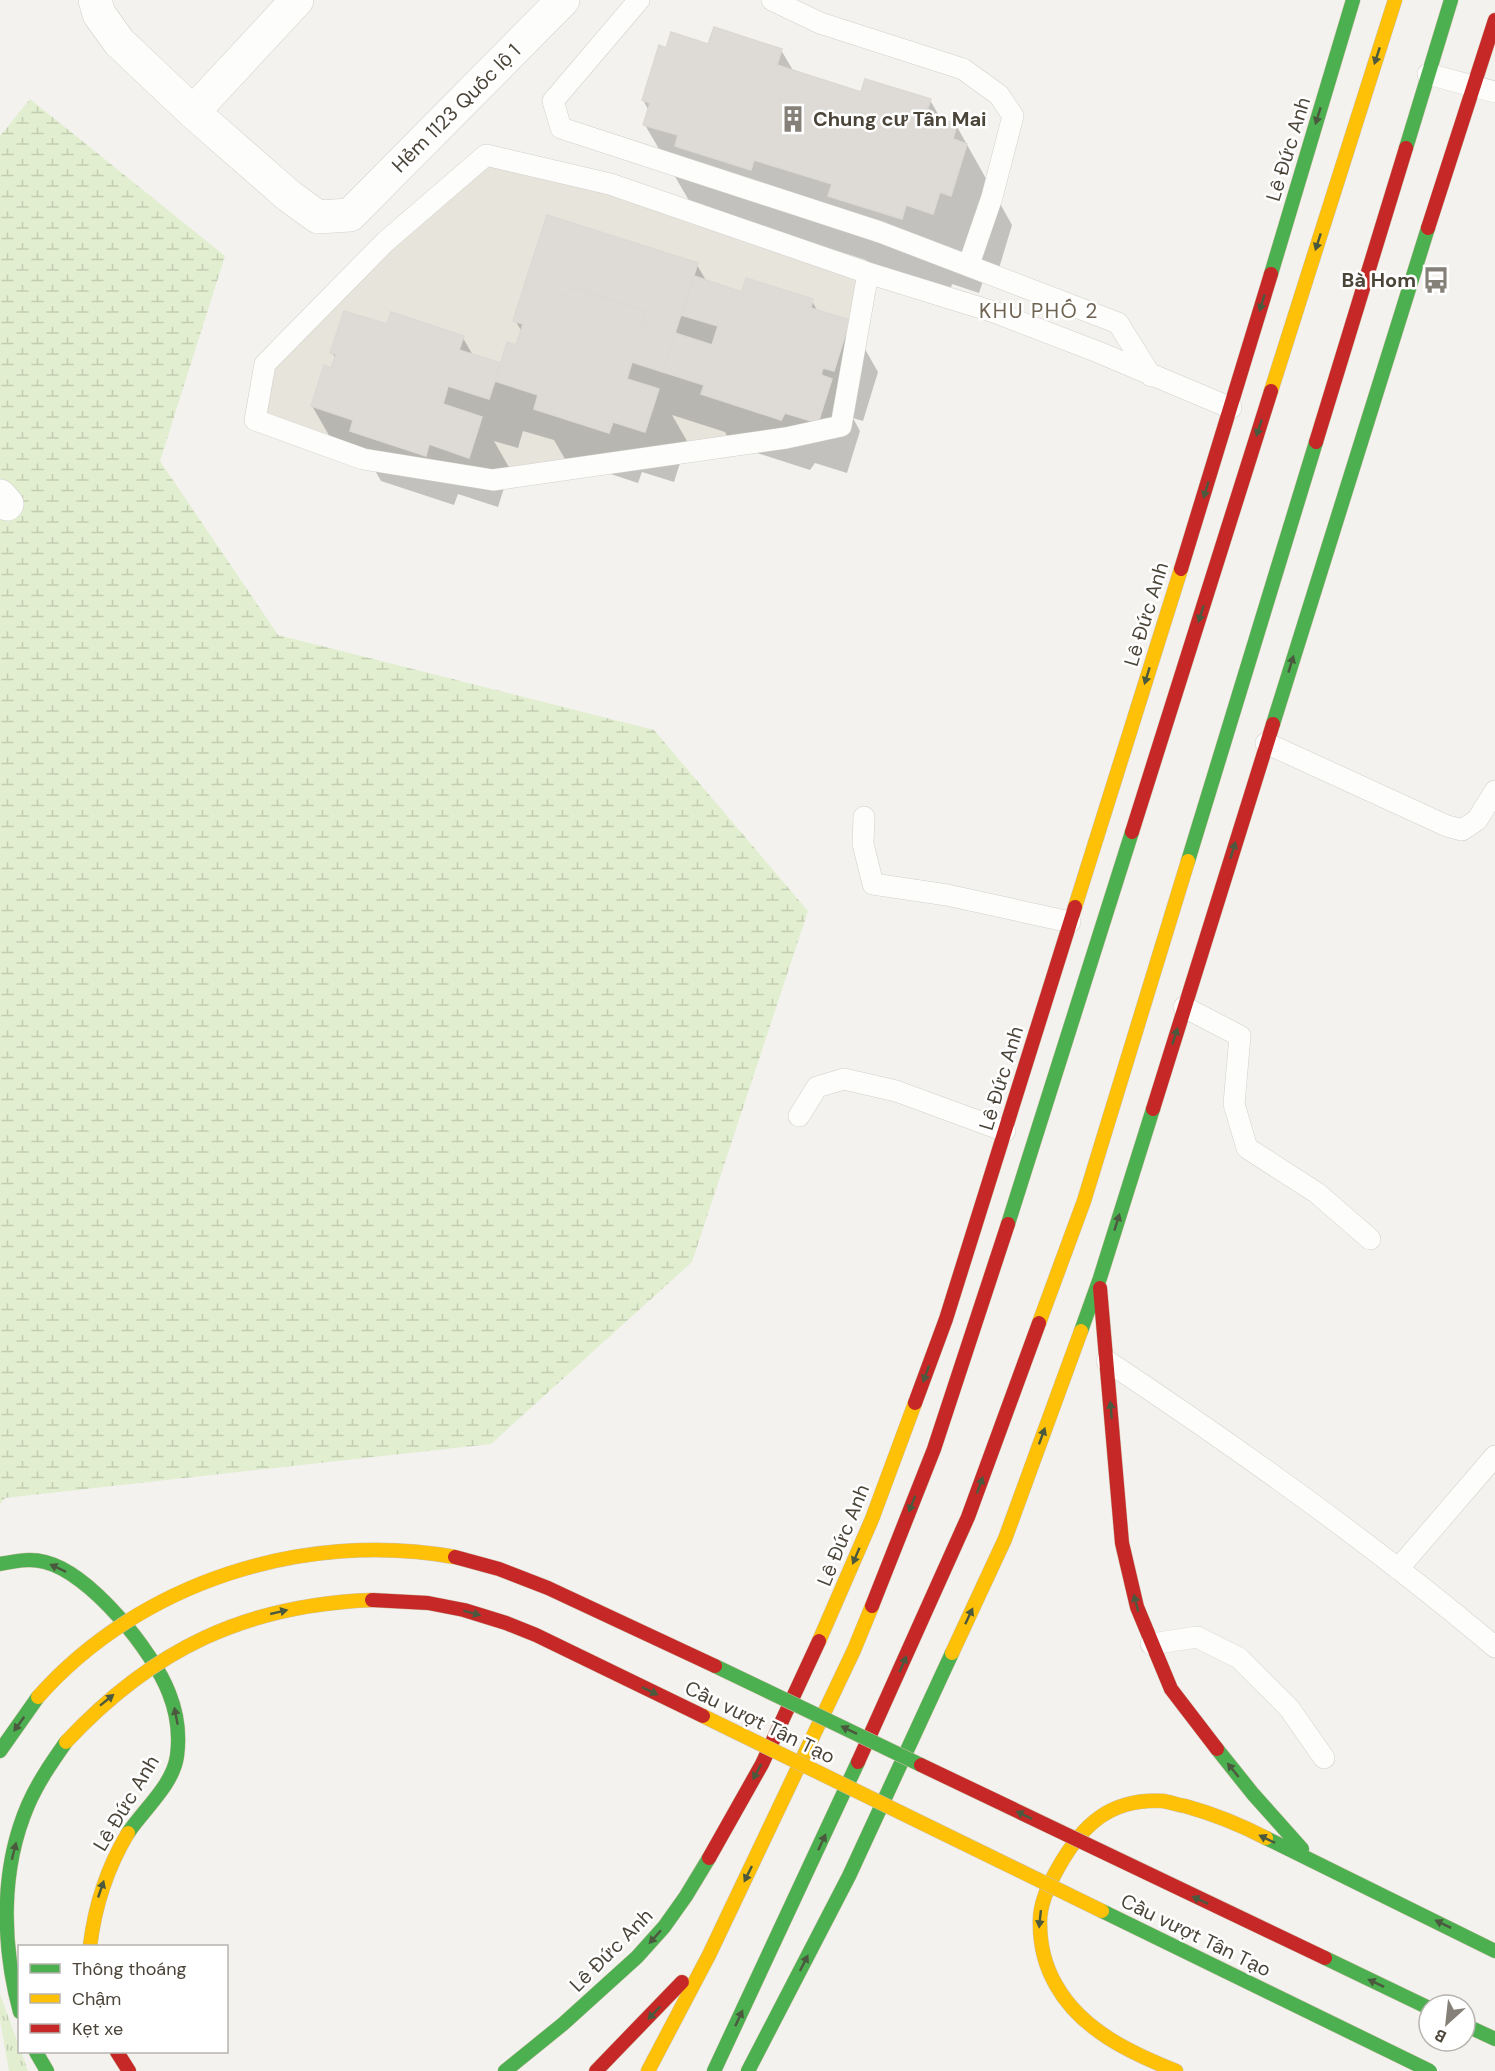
<svg xmlns="http://www.w3.org/2000/svg" width="1495" height="2071" viewBox="0 0 1495 2071" font-family="'DM Sans',sans-serif">
	<defs>
		<pattern id="grass-tufts" width="24" height="20" patternUnits="userSpaceOnUse" patternTransform="scale(1.5)"><rect width="24" height="20" fill="#e1eecf"/><path d="M3 7l-1-3M5 7V3M7 7l1-3M15 17l-1-3M17 17v-4M19 17l1-3" fill="none" stroke="#c3cdb2"/></pattern>
		<pattern id="wetland-marsh" width="20" height="14" patternUnits="userSpaceOnUse" patternTransform="scale(1.5)"><rect width="20" height="14" fill="#e1eecf"/><path d="M1 5h8M5 5V1M11 12h8M15 12V8" fill="none" stroke="#c3cdb2"/></pattern>
	</defs>
	<rect width="100%" height="100%" fill="#f4f2ee"/>
	<path fill="#e7e4dc" d="M488,159L608,188L863,277L839,423L492,475L365,454L261,416L270,366Z"/>
	<path fill="url(#grass-tufts)" d="M0,1994L28,2071H9L0,2019Z"/>
	<path fill="url(#wetland-marsh)" d="M30,99L225,256L160,461L278,635L654,730L808,911L692,1262L491,1444L5,1498L0,1504V136Z"/>
	<path fill="#0003" d="M709,46L781,50L794,72L862,94L930,100L942,121L956,125L1012,225L997,275L986,272L979,293L952,284L948,298L876,275L866,260L691,204L645,125L649,111L643,100L667,50Z
		M697,265L707,282L743,293L812,301L818,312L849,321L878,372L863,421L853,418L860,431L847,473L815,463L810,470L732,445L725,432L672,415L687,441L674,482L642,472L638,483L565,459L554,440L523,431L518,448L494,441L510,469L498,507L458,494L454,505L381,481L373,467L341,456L312,406L332,370L336,360L332,352L388,326L392,314L463,338L474,357L502,365L517,347L522,332L515,320Z"/>
	<path fill="#dedbd6" stroke="#dcd9d4" stroke-width="1.5" d="M714,27L782,49L777,65L861,92L865,79L931,99L926,114L957,124L953,139L967,144L951,196L940,192L933,214L906,205L902,219L828,196L832,184L754,160L751,170L675,146L678,135L643,125L650,103L642,100L659,45L666,48L671,32L708,44Z
		M547,215L698,263L675,333L641,322L645,311L569,287L566,297L525,283Z
		M694,276L742,292L746,278L813,299L811,308L850,320L834,371L823,368L821,375L832,379L818,423L785,413L781,420L701,394L704,385L663,372L675,333L712,345L718,326L681,315Z
		M525,283L566,297L569,287L645,311L641,322L675,333L663,372L632,362L627,379L659,389L645,432L613,422L609,433L534,409L538,395L495,381L507,342L516,345L523,324L513,321Z
		M344,311L387,324L391,312L464,336L459,350L501,363L489,399L448,386L443,404L482,417L469,458L429,444L426,456L350,431L353,420L311,406L324,365L331,368L336,354L330,353Z"/>
	<g fill="none" stroke-linecap="round" stroke-linejoin="round">
		<defs>
			<path id="lane" d="M639,0L553,101L561,128L880,232L1118,323L1151,376
				M772,0L820,23L963,69L999,95L1013,116L992,197L969,264
				M1428,74L1495,92
				M868,273L841,426L786,438L493,480L363,459L255,420L265,364L385,242L486,155L610,184L868,273L994,312L1098,352L1231,408
				M1266,743L1447,826L1462,830L1477,820L1495,791
				M864,817L863,844L873,884L947,895L1070,922
				M1184,1007L1240,1036L1234,1104L1247,1148L1317,1193L1370,1239
				M799,1116L817,1087L844,1079L896,1091L1005,1131
				M1107,1361C1241,1450 1372,1543 1495,1647
				M1398,1569L1495,1456
				M1151,1644L1197,1637L1239,1658L1289,1708L1324,1758"/>
			<path id="street" d="M95,0L99,14L119,42L193,112L289,196L318,217L350,215L563,0
				M193,112L297,0
				M0,496L7,504"/>
			<path id="fast" d="M1406,148L1451,0
				M1271,274L1353,0
				M1273,724L1428,228
				M1188,861L1316,442
				M1008,1224L1132,832
				M1081,1331L1100,1278L1153,1109
				M0,1564C15,1561 30,1558 45,1562C90,1573 153,1651 169,1693C177,1713 180,1734 177,1756C173,1785 144,1809 128,1833
				M1217,1749L1253,1794L1302,1849
				M0,1751L38,1697
				M1266,1838L1495,1951
				M20,2012C2,1945 0,1870 28,1805C38,1782 52,1762 66,1742
				M1465,2025L1495,2039
				M36,2052L47,2071
				M505,2071L563,2024L637,1957L664,1927L686,1896L709,1858
				M714,2071L858,1762
				M748,2071L849,1876L952,1653"/>
			<path id="slow" d="M1271,391L1395,0
				M1075,907L1181,569
				M1039,1323L1084,1201L1188,861
				M819,1641L872,1519L915,1403
				M952,1653L1005,1539L1081,1331
				M90,1946C95,1905 107,1868 128,1833
				M648,2071L709,1955L854,1650L872,1606
				M1176,2071C1131,2053 1081,2030 1056,1985C1045,1966 1040,1945 1040,1924C1039,1904 1049,1884 1058,1868C1082,1825 1110,1798 1163,1801C1170,1802 1177,1805 1185,1806C1214,1814 1239,1824 1266,1838"/>
			<path id="jam" d="M1428,228L1495,20
				M1316,442L1406,148
				M1181,569L1271,274
				M1132,832L1271,391
				M1153,1109L1273,724
				M1100,1288L1122,1543L1137,1607L1171,1689L1217,1749
				M915,1403L946,1319L1075,907
				M872,1606L934,1449L1008,1224
				M858,1762L968,1517L1039,1323
				M709,1858L762,1764L819,1641
				M117,2052L129,2071
				M596,2071L682,1982"/>
		</defs>
		<use href="#lane" stroke="#d2d0cb" stroke-width="22"/>
		<use href="#street" stroke="#d2d0cb" stroke-width="34"/>
		<use href="#fast" stroke="#ccbfa9" stroke-width="15"/>
		<use href="#slow" stroke="#ccbfa9" stroke-width="15"/>
		<use href="#jam" stroke="#ccbfa9" stroke-width="15"/>
		<use href="#lane" stroke="#fdfdfc" stroke-width="21"/>
		<use href="#street" stroke="#fdfdfc" stroke-width="33"/>
		<use href="#fast" stroke="#4caf50" stroke-width="14"/>
		<use href="#slow" stroke="#ffc107" stroke-width="14"/>
		<use href="#jam" stroke="#c62828" stroke-width="14"/>
		<defs>
			<path id="fast-bridge" d="M715,1666L921,1765
				M1102,1911L1430,2071
				M1325,1958L1429,2008"/>
			<path id="slow-bridge" d="M38,1697C140,1582 304,1530 455,1557
				M703,1716L1102,1911
				M66,1742C153,1649 245,1605 372,1600"/>
			<path id="jam-bridge" d="M455,1557L499,1569L548,1588L715,1666
				M372,1600L428,1603L464,1610L506,1623L536,1635L703,1716
				M921,1765L1325,1958"/>
		</defs>
		<use href="#fast-bridge" stroke="#ccbfa9" stroke-width="15" stroke-linecap="butt"/>
		<use href="#slow-bridge" stroke="#ccbfa9" stroke-width="15" stroke-linecap="butt"/>
		<use href="#jam-bridge" stroke="#ccbfa9" stroke-width="15" stroke-linecap="butt"/>
		<use href="#fast-bridge" stroke="#4caf50" stroke-width="14"/>
		<use href="#slow-bridge" stroke="#ffc107" stroke-width="14"/>
		<use href="#jam-bridge" stroke="#c62828" stroke-width="14"/>
	</g>
	<defs><path id="oneway-solid" d="M-6-.8H1V-3.2L6.5 0L1 3.2V.8H-6Z" transform="scale(1.5)"/></defs>
	<g fill="#4b593e">
		<use href="#oneway-solid" transform="translate(1377 56) rotate(108)"/>
		<use href="#oneway-solid" transform="translate(1318 116) rotate(107)"/>
		<use href="#oneway-solid" transform="translate(1318 242) rotate(108)"/>
		<use href="#oneway-solid" transform="translate(1262 303) rotate(107)"/>
		<use href="#oneway-solid" transform="translate(1259 428) rotate(108)"/>
		<use href="#oneway-solid" transform="translate(1206 490) rotate(107)"/>
		<use href="#oneway-solid" transform="translate(1201 614) rotate(108)"/>
		<use href="#oneway-solid" transform="translate(1291 664) rotate(-73)"/>
		<use href="#oneway-solid" transform="translate(1147 676) rotate(107)"/>
		<use href="#oneway-solid" transform="translate(1233 850) rotate(-73)"/>
		<use href="#oneway-solid" transform="translate(1175 1036) rotate(-73)"/>
		<use href="#oneway-solid" transform="translate(1117 1222) rotate(-73)"/>
		<use href="#oneway-solid" transform="translate(926 1374) rotate(110)"/>
		<use href="#oneway-solid" transform="translate(1111 1410) rotate(-95)"/>
		<use href="#oneway-solid" transform="translate(1042 1436) rotate(-70)"/>
		<use href="#oneway-solid" transform="translate(980 1485) rotate(-70)"/>
		<use href="#oneway-solid" transform="translate(912 1504) rotate(112)"/>
		<use href="#oneway-solid" transform="translate(856 1556) rotate(113)"/>
		<use href="#oneway-solid" transform="translate(58 1568) rotate(-155)"/>
		<use href="#oneway-solid" transform="translate(1136 1603) rotate(-105)"/>
		<use href="#oneway-solid" transform="translate(279 1612) rotate(-13)"/>
		<use href="#oneway-solid" transform="translate(472 1613) rotate(15)"/>
		<use href="#oneway-solid" transform="translate(969 1616) rotate(-65)"/>
		<use href="#oneway-solid" transform="translate(903 1664) rotate(-66)"/>
		<use href="#oneway-solid" transform="translate(650 1691) rotate(26)"/>
		<use href="#oneway-solid" transform="translate(107 1700) rotate(-39)"/>
		<use href="#oneway-solid" transform="translate(176 1716) rotate(-101)"/>
		<use href="#oneway-solid" transform="translate(19 1724) rotate(126)"/>
		<use href="#oneway-solid" transform="translate(849 1730) rotate(-154)"/>
		<use href="#oneway-solid" transform="translate(1233 1770) rotate(-129)"/>
		<use href="#oneway-solid" transform="translate(757 1772) rotate(118)"/>
		<use href="#oneway-solid" transform="translate(1024 1815) rotate(-154)"/>
		<use href="#oneway-solid" transform="translate(1267 1839) rotate(-154)"/>
		<use href="#oneway-solid" transform="translate(822 1842) rotate(-65)"/>
		<use href="#oneway-solid" transform="translate(14 1851) rotate(-76)"/>
		<use href="#oneway-solid" transform="translate(748 1874) rotate(116)"/>
		<use href="#oneway-solid" transform="translate(101 1889) rotate(-71)"/>
		<use href="#oneway-solid" transform="translate(1200 1900) rotate(-155)"/>
		<use href="#oneway-solid" transform="translate(1040 1919) rotate(96)"/>
		<use href="#oneway-solid" transform="translate(1443 1924) rotate(-154)"/>
		<use href="#oneway-solid" transform="translate(655 1937) rotate(132)"/>
		<use href="#oneway-solid" transform="translate(804 1963) rotate(-63)"/>
		<use href="#oneway-solid" transform="translate(1376 1983) rotate(-155)"/>
		<use href="#oneway-solid" transform="translate(654 2013) rotate(134)"/>
		<use href="#oneway-solid" transform="translate(739 2018) rotate(-65)"/>
	</g>
	<defs>
		<symbol id="building-bare" viewBox="-9 -9 18 18"><path d="M-4-6H4V6H1V3H-1V6H-4ZM-2.5-4.3h1.7v1.8h-1.7ZM.8-4.3h1.7v1.8H.8ZM-2.5-1h1.7V.8h-1.7ZM.8-1h1.7V.8H.8Z" fill="#868178" stroke="#fff" stroke-width="2.5" paint-order="stroke"/></symbol>
		<symbol id="bus-bare" viewBox="-9 -9 18 18"><path d="M-5-6H5V4H4V6H2V4H-2V6H-4V4H-5ZM-3.5-4V0h7V-4ZM-3.5 1.2v1.5H-2V1.2ZM2 1.2v1.5H3.5V1.2Z" fill="#868178" stroke="#fff" stroke-width="2.5" paint-order="stroke"/></symbol>
	</defs>
	<g fill-rule="evenodd">
		<use href="#building-bare" x="774" y="100" width="38" height="38"/>
		<use href="#bus-bare" x="1417" y="261" width="38" height="38"/>
	</g>
	<g text-anchor="middle" stroke-width="5" stroke-linejoin="round" paint-order="stroke">
		<g font-size="20" fill="#4b4439" stroke="#fff">
			<text transform="translate(456 108) rotate(-45)" y="7">Hẻm 1123 Quốc lộ 1</text>
			<text transform="translate(1288 149) rotate(-73)" y="7">Lê Đức Anh</text>
			<text transform="translate(1146 614) rotate(-73)" y="7">Lê Đức Anh</text>
			<text transform="translate(1001 1078) rotate(-73)" y="7">Lê Đức Anh</text>
			<text transform="translate(843 1535) rotate(-68)" y="7">Lê Đức Anh</text>
			<text transform="translate(760 1722) rotate(26)" y="7">Cầu vượt Tân Tạo</text>
			<text transform="translate(126 1803) rotate(-59)" y="7">Lê Đức Anh</text>
			<text transform="translate(1196 1935) rotate(26)" y="7">Cầu vượt Tân Tạo</text>
			<text transform="translate(611 1950) rotate(-45)" y="7">Lê Đức Anh</text>
		</g>
		<g font-size="20" font-weight="bold" fill="#4b4439" stroke="#fff" text-anchor="start">
			<text x="813" y="126">Chung cư Tân Mai</text>
			<text x="1416" y="287" text-anchor="end">Bà Hom</text>
		</g>
		<g font-size="21" letter-spacing="1.5" fill="#6e6250" stroke="#fff">
			<text x="1039" y="318">KHU PHỐ 2</text>
		</g>
	</g>
	<rect x="18" y="1945" width="210" height="108" fill="#ffffff" stroke="#b7b4b0" stroke-width="1.5"/>
	<rect x="30" y="1964" width="30" height="9" fill="#4caf50" stroke="#b7b4b0" stroke-width="1.5"/>
	<text x="72" y="1975" font-size="18" fill="#4b4439">Thông thoáng</text>
	<rect x="30" y="1994" width="30" height="9" fill="#ffc107" stroke="#b7b4b0" stroke-width="1.5"/>
	<text x="72" y="2005" font-size="18" fill="#4b4439">Chậm</text>
	<rect x="30" y="2024" width="30" height="9" fill="#c62828" stroke="#b7b4b0" stroke-width="1.5"/>
	<text x="72" y="2035" font-size="18" fill="#4b4439">Kẹt xe</text>
	<g transform="translate(1447 2023) rotate(207)"><circle r="28" fill="#ffffff" stroke="#b7b4b0" stroke-width="1.5"/>
	<path d="M0-4.5L10 22L0 15L-10 22Z" fill="#868178"/>
	<text y="-9" font-size="16" font-weight="bold" text-anchor="middle" fill="#4b4439">B</text>
	</g>
</svg>
